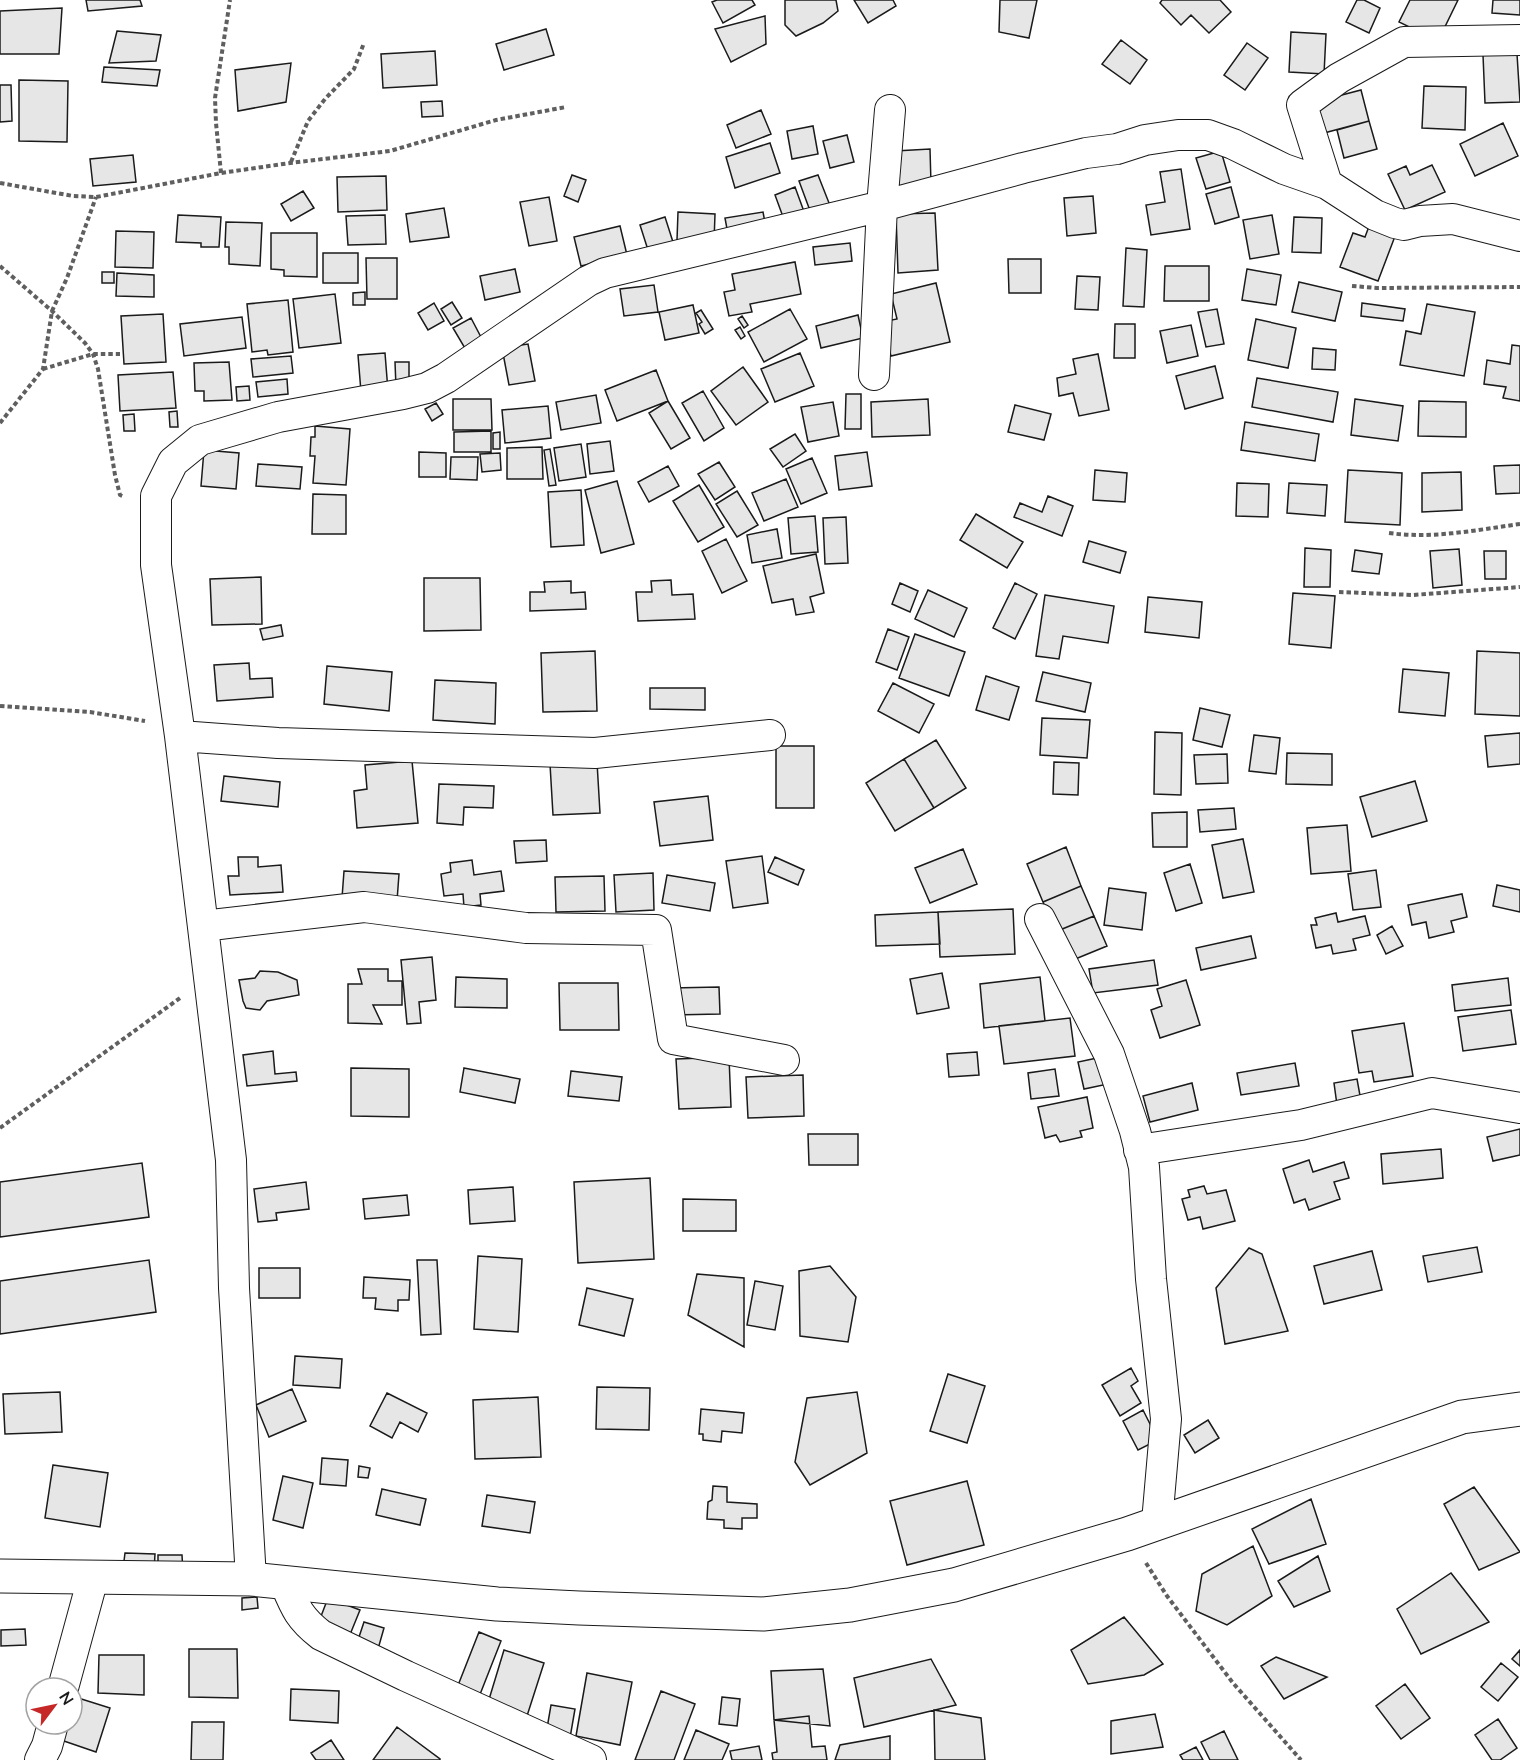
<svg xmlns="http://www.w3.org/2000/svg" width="1520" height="1760" viewBox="0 0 1520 1760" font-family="'Nunito Sans',sans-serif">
	<rect width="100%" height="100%" fill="#fff"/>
	<path fill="#e6e6e6" stroke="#1a1a1a" stroke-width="1.5" d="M86,0H140L142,6L88,11Z
		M717,0H752L755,5L723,23L712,2Z
		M785,0H836L838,11L823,23L796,36L785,25Z
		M854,0H893L896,6L868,23Z
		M1000,0H1037L1029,38L999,32Z
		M1162,0H1220L1231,12L1209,33L1191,15L1181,25L1160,3Z
		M1357,0H1364L1380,8L1369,33L1346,22Z
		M1410,0H1458L1438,41L1399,22Z
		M1493,0H1520V15L1492,13Z
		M62,8L59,54H0V11Z
		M765,16L766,44L731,62L715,29Z
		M546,29L554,55L504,70L496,44Z
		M117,31L161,35L156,61L109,63Z
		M1291,32L1326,34L1324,74L1289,72Z
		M1121,40L1147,60L1130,84L1102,64Z
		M1247,43L1268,58L1245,90L1224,75Z
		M435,51L437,85L383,88L381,54Z
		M1517,54L1520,102L1485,103L1483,55Z
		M291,63L286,102L238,111L235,70Z
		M104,67L160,70L157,86L102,82Z
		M19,80L68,81L67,142L19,141Z
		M0,85H11L12,121L0,122Z
		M1424,86L1466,87L1465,130L1422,128Z
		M1361,90L1369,121L1324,133L1315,102Z
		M442,101L443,116L422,117L421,102Z
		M761,110L771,134L736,148L727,125Z
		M1369,121L1377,149L1344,158L1337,130Z
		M1503,123L1518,156L1475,176L1460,144Z
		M813,126L818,154L792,159L787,131Z
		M847,135L854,162L830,168L823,141Z
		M770,143L780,173L735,188L726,157Z
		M930,149L931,184L896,186L895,151Z
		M1221,151L1230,182L1206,189L1196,158Z
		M133,155L136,182L93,186L90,159Z
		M1432,165L1445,192L1405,210L1388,174L1406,166L1410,175Z
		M1181,169L1190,229L1151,235L1146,205L1165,202L1160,172Z
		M572,175L586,180L578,202L564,196Z
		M818,175L831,208L812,216L799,181Z
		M386,176L387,210L338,212L337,177Z
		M795,187L806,217L786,225L775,195Z
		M1231,187L1239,217L1215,224L1206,194Z
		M303,191L314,208L291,221L281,204Z
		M1093,196L1096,233L1067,236L1064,198Z
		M549,197L557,241L529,246L520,202Z
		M444,208L449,237L410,242L406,214Z
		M678,212L715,214L714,242L677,240Z
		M763,212L767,233L729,240L725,218Z
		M935,213L938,270L898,273L896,214Z
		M178,215L221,217L219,247H201V243L176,242Z
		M385,215L386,244L348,245L346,216Z
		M1272,215L1279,254L1250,259L1243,220Z
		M665,217L673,242L648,250L640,225Z
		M1294,217L1322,218L1321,253L1292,252Z
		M1371,221L1397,231L1378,281L1340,267L1353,233L1365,237Z
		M226,222L262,223L260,266L229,264V247H225Z
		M620,226L627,255L581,266L574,237Z
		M116,231L154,232L153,268L115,267Z
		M271,233H317V277L284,276V270L271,269Z
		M850,243L852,261L815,265L813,247Z
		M1126,248L1147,250L1144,307L1123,306Z
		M323,253H358V283H323Z
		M366,258H397V299H367Z
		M1008,259H1041V293H1009Z
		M795,262L801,294L750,304L752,312L729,316L724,292L735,290L732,274Z
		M1165,266H1209V301H1164Z
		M515,269L520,292L485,300L480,276Z
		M1247,269L1281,275L1276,305L1242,300Z
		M102,272H114V283H102Z
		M117,273L154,275V297L116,296Z
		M1077,276L1100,277L1098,310L1075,309Z
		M1299,282L1342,292L1335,321L1292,312Z
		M936,283L950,342L891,356L882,322L897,319L891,294Z
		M654,285L658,312L624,316L620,289Z
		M365,292V305H353V293Z
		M335,294L341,343L299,348L293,299Z
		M288,300L293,352L268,355L267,350L252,352L247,304Z
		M452,302L462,318L451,325L441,309Z
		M434,303L444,321L428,330L418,313Z
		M1362,303L1405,309L1403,321L1361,316Z
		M1427,304L1475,312L1464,376L1400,365L1406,331L1421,334Z
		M693,305L699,333L665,340L659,312Z
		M790,309L807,339L764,362L748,332Z
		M1217,309L1224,344L1206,347L1198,312Z
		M701,310L713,329L705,334L699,324L702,322L696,313Z
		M163,314L166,362L124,364L121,316Z
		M858,315L863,338L821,348L816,326Z
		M742,316L748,325L744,328L738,319Z
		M242,317L246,348L184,356L180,324Z
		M471,318L483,341L466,350L453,328Z
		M1256,319L1296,328L1288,368L1248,360Z
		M1115,324H1135V358H1114Z
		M1191,325L1198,356L1167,363L1160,331Z
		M740,327L745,336L741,339L735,330Z
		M528,344L535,381L509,385L502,348Z
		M1512,345L1520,346V401L1503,398L1506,387L1484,384L1487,360L1510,364Z
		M1313,348L1336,350L1335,370L1312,369Z
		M385,353L388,391L361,392L358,355Z
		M800,353L814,386L775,402L761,369Z
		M1098,354L1109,410L1079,416L1073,393L1059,396L1057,378L1076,374L1073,359Z
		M291,356L293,373L253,377L251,359Z
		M229,362L232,400L204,401V391H195L194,363Z
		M395,362H409V387H396Z
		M1215,366L1223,398L1185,409L1176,376Z
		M743,367L768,402L736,425L711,391Z
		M656,370L668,401L617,421L605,390Z
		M173,372L176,408L120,411L118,375Z
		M1257,378L1338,392L1333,422L1252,407Z
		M287,379L288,394L258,397L256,382Z
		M249,386L250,400L237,401L236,387Z
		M703,391L724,428L704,441L682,403Z
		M846,394H861V429H845Z
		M596,395L601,423L561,430L556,402Z
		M453,399H491L492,430H453Z
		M928,399L930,435L872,437L871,402Z
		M1355,399L1403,406L1398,441L1351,435Z
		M668,401L690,438L671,449L649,413Z
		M1419,401L1466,402V437L1418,436Z
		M833,402L839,436L808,442L801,407Z
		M436,403L443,414L432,421L425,409Z
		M1015,405L1051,414L1044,440L1008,432Z
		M548,406L551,438L505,443L502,410Z
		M177,411L178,427H170L169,412Z
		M134,414L135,431H124L123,415Z
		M1245,422L1319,434L1315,461L1241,450Z
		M315,426L350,429L346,485L313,483L315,456H310L311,437H315Z
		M491,431V452H454V432Z
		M500,432V449H493V433Z
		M795,434L806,451L783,467L770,449Z
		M610,441L614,471L590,474L587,444Z
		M581,444L586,477L559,481L554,448Z
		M542,447L543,479H507V448Z
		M550,449L556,485L549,486L544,450Z
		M204,450L239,453L236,489L201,486Z
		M419,452L446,453V477H419Z
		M867,452L872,486L839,490L835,456Z
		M500,453L501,470L482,472L480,454Z
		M451,457H478L477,480L450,479Z
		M812,458L827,493L801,504L786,469Z
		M719,462L735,487L715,500L698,474Z
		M258,464L302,467L300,489L256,486Z
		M1520,465V493L1496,494L1494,466Z
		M668,466L679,486L649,502L638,482Z
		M1095,470L1127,473L1125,502L1093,500Z
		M1348,470L1402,473L1400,525L1345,522Z
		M1461,472L1462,510L1422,512V473Z
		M786,479L798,507L764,521L752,493Z
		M617,481L634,544L601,553L585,490Z
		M1237,483L1269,484L1268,517L1236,516Z
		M1289,483L1327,485L1325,516L1287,513Z
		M699,485L724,527L698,542L673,501Z
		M581,490L584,545L551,547L548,492Z
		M737,491L758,525L737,537L716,504Z
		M313,494L346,495V534H312Z
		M1048,496L1073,506L1062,536L1014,517L1020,503L1042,512Z
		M976,514L1023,542L1007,568L960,540Z
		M815,516L818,552L791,554L788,518Z
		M846,517L848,563L825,564L823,518Z
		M777,529L782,558L752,563L747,535Z
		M726,539L747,581L722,593L702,551Z
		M1089,541L1126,552L1120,573L1083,562Z
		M1305,548L1331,550L1330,587H1304Z
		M1459,549L1462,585L1433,588L1430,551Z
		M1355,550L1382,554L1379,574L1352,571Z
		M1484,551H1506V579H1485Z
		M816,554L824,593L810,597L814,612L796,615L793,599L772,603L763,566Z
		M261,577L262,624L212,625L210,579Z
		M424,578H480L481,630L424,631Z
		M671,580L672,595L693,594L695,619L638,621L636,592H652L651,581Z
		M571,581V593L585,592L586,609L530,611V592H545L544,582Z
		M900,583L918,591L910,612L892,604Z
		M1015,583L1037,594L1015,639L993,628Z
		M928,590L967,608L954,637L915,619Z
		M1293,593L1335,596L1331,648L1289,644Z
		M1045,595L1114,606L1108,643L1063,636L1059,659L1036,656Z
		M1148,597L1202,602L1199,638L1145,632Z
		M281,625L283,636L263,640L260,629Z
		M888,629L909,637L897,670L876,662Z
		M915,634L965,652L949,696L899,678Z
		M595,651L597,711L543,712L541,653Z
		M1477,651L1520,653V716L1475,714Z
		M249,663L250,679L272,678L273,697L217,701L214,665Z
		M327,666L392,672L389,711L324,704Z
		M1403,669L1449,673L1445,716L1399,712Z
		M1043,672L1091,683L1085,712L1036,701Z
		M986,676L1019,687L1009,720L976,710Z
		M435,680L496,683L495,724L433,720Z
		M893,683L934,704L919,733L878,711Z
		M650,688H705V710L650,709Z
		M1200,708L1230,715L1222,747L1193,740Z
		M1042,718L1090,720L1087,758L1040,755Z
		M1155,732L1182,733L1181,795L1154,794Z
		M1520,733V764L1488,767L1485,736Z
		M1254,735L1280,738L1276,774L1249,771Z
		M936,740L966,788L934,808L904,759Z
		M776,746H814V808H776Z
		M1287,753L1332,754V785L1286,784Z
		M1227,754L1228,783L1196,784L1194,755Z
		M904,759L934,808L895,831L866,783Z
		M412,761L418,823L357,828L354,791L367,789L365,765Z
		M597,762L600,813L553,815L550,764Z
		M1054,762L1079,763L1078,795L1053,794Z
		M224,776L280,782L278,807L221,801Z
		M1415,781L1427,821L1372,837L1360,797Z
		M439,784L494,786L493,808L464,807L463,825L437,823Z
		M708,796L713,840L660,846L654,802Z
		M1234,808L1236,829L1200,832L1198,810Z
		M1187,812V847H1153L1152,813Z
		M1347,825L1351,871L1311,874L1307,828Z
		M1243,839L1254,892L1223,898L1212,845Z
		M546,840L547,861L516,863L514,841Z
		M1066,847L1081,886L1043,902L1027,864Z
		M963,849L977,884L930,903L915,868Z
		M762,856L768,903L733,908L726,861Z
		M238,857H258V867L281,865L283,892L230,895L228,876H239Z
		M775,857L804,870L798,885L768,872Z
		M472,860L474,875L501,871L504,891L480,894L481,905L464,907L463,894L444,896L441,874L451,872L450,863Z
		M1190,864L1202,903L1176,911L1164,873Z
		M1376,870L1381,907L1353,910L1348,874Z
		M344,871L399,874L397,901L342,898Z
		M653,873L654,910L616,912L614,875Z
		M667,875L715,883L710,911L662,903Z
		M604,876L605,911L556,912L555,877Z
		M1497,885L1520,890V912L1493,906Z
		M1081,886L1094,916L1055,932L1043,902Z
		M1109,888L1146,893L1142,930L1104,925Z
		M1462,894L1467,917L1451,921L1454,932L1429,938L1426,922L1412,925L1408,905Z
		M1013,909L1015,954L940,957L938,912Z
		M938,912L940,944L876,946L875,915Z
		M1336,913L1338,922L1365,916L1370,935L1353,939L1356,950L1333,954L1331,945L1316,948L1311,925H1317L1315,918Z
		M1094,916L1107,946L1068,962L1055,932Z
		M1392,926L1403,946L1386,954L1377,935Z
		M1251,936L1256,958L1201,970L1196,948Z
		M432,957L436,1000L419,1002L421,1023L407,1024L401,960Z
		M1154,960L1158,985L1093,993L1089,969Z
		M358,969H388V981H402V1005H373L382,1024L348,1023V984H362Z
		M260,971L278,972L297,980L299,995L267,1001L260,1010L246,1008L243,1001L239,980L255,978Z
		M942,973L949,1008L917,1014L910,979Z
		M456,977L507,979V1008L455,1007Z
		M1040,977L1045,1021L984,1028L980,984Z
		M1508,978L1511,1005L1455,1011L1452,985Z
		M1186,980L1200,1025L1160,1038L1151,1010L1162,1006L1157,989Z
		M559,983H618L619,1030H560Z
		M719,987L720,1014L672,1015L671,988Z
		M1511,1010L1516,1044L1463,1051L1458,1017Z
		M1070,1018L1075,1056L1004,1064L999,1026Z
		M1404,1023L1413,1076L1374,1082L1372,1071L1359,1073L1352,1031Z
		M273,1051L275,1074L296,1072L297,1081L247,1086L243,1055Z
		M977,1052L979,1075L949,1077L947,1054Z
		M729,1057L731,1107L679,1109L676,1059Z
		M1102,1057L1108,1084L1084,1089L1078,1062Z
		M1295,1063L1299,1086L1241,1095L1237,1073Z
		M351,1068L409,1069V1117L351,1116Z
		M464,1068L520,1079L515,1103L460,1092Z
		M1055,1069L1059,1096L1031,1099L1028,1073Z
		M571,1071L622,1077L619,1101L568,1096Z
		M803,1075L804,1116L748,1118L746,1077Z
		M1357,1079L1361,1101L1337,1105L1334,1083Z
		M1192,1083L1198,1110L1150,1122L1143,1096Z
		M1087,1097L1093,1128L1080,1131L1082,1137L1060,1142L1056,1135L1045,1138L1038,1107Z
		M1520,1129V1155L1493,1161L1487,1137Z
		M808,1134H858V1165H809Z
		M1441,1149L1443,1178L1383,1184L1381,1154Z
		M1309,1160L1313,1172L1344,1162L1349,1178L1334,1182L1340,1199L1309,1210L1305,1199L1294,1203L1283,1169Z
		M142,1163L149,1217L0,1237V1182Z
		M650,1178L654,1259L578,1263L574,1182Z
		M306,1182L309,1209L276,1213L277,1220L258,1222L254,1189Z
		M1204,1186L1207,1194L1226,1190L1235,1221L1203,1229L1200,1217L1188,1220L1182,1199L1190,1197L1188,1190Z
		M513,1187L515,1221L470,1224L468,1190Z
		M407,1195L409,1215L365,1219L363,1199Z
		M683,1199L736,1200V1231H683Z
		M1477,1247L1482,1272L1428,1282L1423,1256Z
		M1249,1248L1262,1254L1288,1331L1225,1344L1216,1288Z
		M1372,1251L1382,1290L1324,1304L1314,1266Z
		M478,1256L522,1259L518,1332L474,1329Z
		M149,1260L156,1312L0,1334V1281Z
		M417,1260H437L441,1334L421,1335Z
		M830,1266L856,1297L848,1342L800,1336L799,1271Z
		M259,1268H300V1298H259Z
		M697,1274L744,1278V1347L688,1315Z
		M364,1277L410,1280L409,1300H398V1311L375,1309L376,1298H363Z
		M755,1281L783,1286L775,1330L747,1325Z
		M587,1288L633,1299L624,1336L579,1325Z
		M295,1356L342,1359L340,1388L293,1385Z
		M1131,1368L1138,1381L1131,1386L1141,1403L1120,1416L1102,1385Z
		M948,1374L985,1386L967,1443L930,1431Z
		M597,1387L650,1388L649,1430L596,1429Z
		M292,1389L306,1421L269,1437L256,1405Z
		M60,1392L62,1432L5,1434L3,1394Z
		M857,1392L867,1453L810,1485L795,1462L807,1398Z
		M387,1393L427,1413L418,1432L400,1422L392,1438L370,1426Z
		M538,1397L541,1457L475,1459L473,1400Z
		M701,1409L744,1413L742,1433L722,1431L721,1442L703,1440V1434H699Z
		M1143,1410L1158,1440L1138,1450L1123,1421Z
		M1208,1420L1219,1438L1195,1453L1184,1435Z
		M322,1458L348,1460L346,1486L320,1484Z
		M53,1465L108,1473L100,1527L45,1518Z
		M359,1466L370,1468L368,1478L358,1477Z
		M283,1476L313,1483L303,1528L273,1520Z
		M967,1481L984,1545L907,1565L890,1501Z
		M713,1486L727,1487V1502L757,1504V1518H742V1529L724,1528V1520L707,1519L708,1502L712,1500Z
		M1474,1487L1520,1552L1479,1570L1444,1504Z
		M382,1489L426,1499L420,1525L376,1515Z
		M487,1495L535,1502L530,1533L482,1526Z
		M1311,1499L1326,1544L1269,1564L1252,1529Z
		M1253,1546L1272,1596L1227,1625L1196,1611L1202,1574Z
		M125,1553L155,1554L154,1571L123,1569Z
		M158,1555H182L183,1574H158Z
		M1318,1556L1330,1591L1294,1607L1278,1581Z
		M1451,1573L1489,1622L1421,1654L1397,1609Z
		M257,1597L258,1608L242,1610V1598Z
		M328,1598L360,1610L349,1637L318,1624Z
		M1124,1617L1163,1664L1144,1675L1088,1684L1071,1650Z
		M364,1622L384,1628L378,1649L357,1643Z
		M25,1629L26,1645L1,1646V1630Z
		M479,1632L501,1641L477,1702L455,1693Z
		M189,1649H237L238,1698L189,1697Z
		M504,1650L544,1663L526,1719L487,1706Z
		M1520,1650V1666L1512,1659Z
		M99,1655H144V1695L98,1693Z
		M1276,1657L1327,1677L1284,1699L1261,1666Z
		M931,1659L956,1705L864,1727L854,1678Z
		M1501,1663L1518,1677L1498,1701L1481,1687Z
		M823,1669L830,1726L774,1720L771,1671Z
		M587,1673L632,1682L620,1745L576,1736Z
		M1405,1684L1430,1718L1401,1739L1376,1706Z
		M291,1689L339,1691L338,1723L290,1720Z
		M661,1691L695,1704L674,1760H635Z
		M75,1697L110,1708L96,1752L61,1740L67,1724H72V1707Z
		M722,1697L740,1699L737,1726L719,1724Z
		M551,1705L575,1709L570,1738L546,1734Z
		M934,1710L981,1718L985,1760H935Z
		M1155,1714L1163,1747L1111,1754V1721Z
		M809,1716L812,1747L825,1746L827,1760H773L772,1753L777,1752L774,1720Z
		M1498,1719L1517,1748L1500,1760H1492L1475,1735Z
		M192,1722H224L223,1760H191Z
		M397,1727L440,1759V1760H373Z
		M696,1730L729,1744L722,1760H684Z
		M1224,1731L1238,1760H1210L1201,1742Z
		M890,1736V1760H835L840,1745Z
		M331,1740L344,1760H316L311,1753Z
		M759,1746L762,1760H732L730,1751Z
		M1196,1747L1203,1760H1183L1180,1755Z"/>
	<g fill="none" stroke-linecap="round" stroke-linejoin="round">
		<defs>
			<path id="street" d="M1327,184L1302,105L1339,78L1404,42L1520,40
				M874,375L882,206L890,110
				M180,736L278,743L595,753L770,735
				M1040,919L1109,1054L1135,1131L1144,1167L1151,1279L1166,1419L1157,1522
				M203,926L364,907L526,928L656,930L673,1039L784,1060
				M1139,1150L1301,1125L1432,1093L1520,1108
				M251,1579L234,1288L231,1160L180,736L156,565V496L173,462L200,440L278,417L403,394L427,388L446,378L588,281L605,273L882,206L1023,168L1086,153L1117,149L1145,140L1178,135H1208L1233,144L1284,169L1327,184L1375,215L1395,223L1404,225L1420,221L1453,219L1520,236
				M285,1583C295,1607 299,1618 321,1635L406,1676L591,1760
				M63,1688L93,1578
				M40,1760L47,1746L53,1724"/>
			<path id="secondary" d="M0,1576L251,1579L497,1604L579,1608L763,1614L850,1605L954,1585L1127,1534L1462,1417L1520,1409"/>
		</defs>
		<use href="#street" stroke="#1a1a1a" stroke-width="32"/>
		<use href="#secondary" stroke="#1a1a1a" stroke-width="35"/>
		<path stroke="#5f5f5f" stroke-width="4" stroke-dasharray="4.5 3" stroke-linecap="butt" d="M291,162L308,121L325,99L354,69L364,43
			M221,173L216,123L215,98L230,0
			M0,183L73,196L96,197L221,173L290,163L390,151L496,120L566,107
			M0,266L52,311L85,343L93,354L98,369L115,475L120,495L125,497
			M1352,286L1377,288L1520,287
			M43,369L93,354H120
			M0,423L43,369L52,311L67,278L96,197
			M1389,533C1434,539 1476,530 1520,524
			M1339,592L1413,595L1520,587
			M0,706L90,712L145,721
			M0,1128L180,998
			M1146,1563L1167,1596L1233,1683L1301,1760"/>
		<use href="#street" stroke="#fff" stroke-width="30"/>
		<use href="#secondary" stroke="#fff" stroke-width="33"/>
	</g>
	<g transform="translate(54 1706) rotate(58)"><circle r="28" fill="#ffffff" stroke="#a3a3a3" stroke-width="1.5"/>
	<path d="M0-4.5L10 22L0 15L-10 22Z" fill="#c62828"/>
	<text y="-9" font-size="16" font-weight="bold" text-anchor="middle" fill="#1a1a1a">N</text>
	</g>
</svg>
